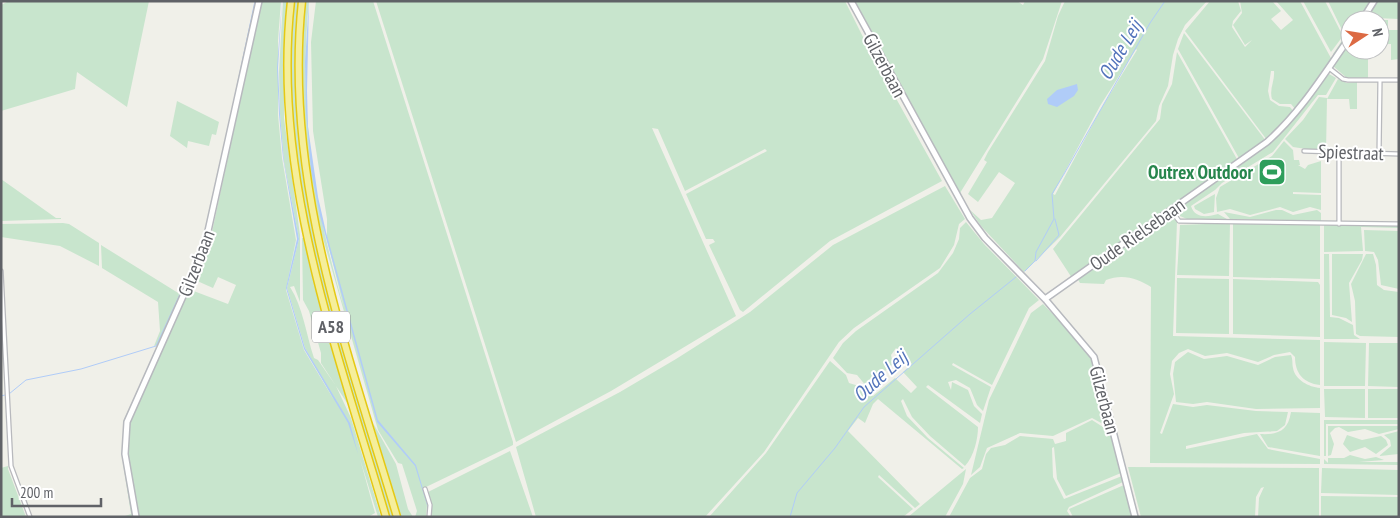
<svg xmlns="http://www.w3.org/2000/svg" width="1400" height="518" viewBox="0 0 1400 518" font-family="'PT Sans Narrow',sans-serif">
	<rect width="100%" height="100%" fill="#f0f0e9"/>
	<path fill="#c8e5cd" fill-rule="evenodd" d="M9,1H149L127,107L77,72L75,89L1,111V5Z
		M261,1H281L278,40V115L282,158L296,240L286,290L304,350L334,400L305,348L287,288L299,239L284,162L280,114L279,72L283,1H288L285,50L284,118L300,235V302L294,286L290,287C303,307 306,334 314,358L318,360L336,386L351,418L381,517H378L360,459L375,513L368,517H137L127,462V428L178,311L191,290L228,304L236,285L218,277L213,288L195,280L208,251Z
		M294,1H299L295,52L296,105L299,148L308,205L325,278L394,517H389L386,509C337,341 276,179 294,1Z
		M305,1H309C298,109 314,205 344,308L327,240V219L313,131L311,42L316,1H373L513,442V445L426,487L428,517L427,505L426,517H415L417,511L402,464L398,463L378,430L316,214L306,158L301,95Z
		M376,1H845L873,57L942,181L830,241L743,312L740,310L709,245L715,242L713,239H706L686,194L767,151L765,149L685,191L658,129L652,128L736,316L611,391L516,442Z
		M855,1H1017L1023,5L1025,1H1062L1043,59L960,193Z
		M1065,1H1207L1185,25L1178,39L1173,55L1168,86L1159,106L1156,121L1060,237L1024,272L981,226L970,210L981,220L992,218L1015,183L999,172L978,202L968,194L987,162L984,160L988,152L1045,61L1058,16ZM1136,49L1137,50L1102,107L1055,195L1053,194L1100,106Z
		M1210,1H1238L1241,11L1233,21L1232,27L1245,47L1252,40L1245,45L1233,25L1242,13L1240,1L1273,2L1281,11L1271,19L1281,30L1293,20L1276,1H1300L1332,60L1296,110L1291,104H1280L1272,99C1269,89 1275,81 1274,71H1271L1268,91L1270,100L1279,106L1290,107L1294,112L1267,140L1185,31Z
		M1303,1H1325L1343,36L1331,52Z
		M1328,1H1371L1358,20H1350V33L1334,56L1333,54L1345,36Z
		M1376,1H1399V19L1375,18L1367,13Z
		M1366,16L1373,20H1388V30H1399V59L1391,60V44H1385V35L1380,34V20H1363Z
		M1184,33L1266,141L1240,160L1178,49Z
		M1350,40V50H1368V79H1348L1333,66Z
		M1177,52L1238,161L1072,278L1053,249L1160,119L1162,104L1172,84Z
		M1329,74L1336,78L1326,95H1318L1273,152L1222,183L1215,190L1191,206C1195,219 1208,217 1218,214L1227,219H1187L1180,216V207L1278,135Z
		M1338,79L1347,83L1357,82V109H1350L1349,99H1327Z
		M1319,97L1327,98L1326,152L1293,147L1285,139L1303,120Z
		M177,101L219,122L216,135L212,134L209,146L188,141L187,148L170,136Z
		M1284,141L1293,150L1294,160H1299L1300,165H1298L1305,169L1308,165L1321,161V193L1293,192V194L1321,195V210L1310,207L1293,212L1280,207L1250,215L1230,209L1217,212L1216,198L1220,187L1272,156Z
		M1,179L56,218H61V219L2,221Z
		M945,186L965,219L959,224L954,245L940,268L854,328L839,342L764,452L705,517H536L516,447L620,392L676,359L750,312L833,245Z
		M1215,194L1214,212L1204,214L1195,209L1194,206Z
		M1276,210H1282L1293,215L1317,210L1321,213V221L1230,219L1224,212L1250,217Z
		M1167,214L1177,221L1173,336L1320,340V385C1303,383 1295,373 1295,357L1290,352L1274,355L1258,362L1227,353L1205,356L1188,349L1179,353L1172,361L1170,374L1174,394L1160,433L1162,434L1173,404L1193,407L1207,405L1256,411L1288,412L1285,425L1277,431L1244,433L1186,446V449L1257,434L1268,449L1320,459V464L1150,463L1151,287C1139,279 1123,273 1106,280L1104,284L1080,283L1077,278Z
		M966,222L984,244L1039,300L1029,308L992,385L953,363L952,365L991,387L983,411L977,405L970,388L956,380L948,382L951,390L952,382L968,390L974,406L982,414L980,423L928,385L926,387L978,427C978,439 974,456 965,466L930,436L912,417L903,399L901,401L907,416L928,438L964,468L962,469L878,399L873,404L865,423L858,418L848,431L920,504L915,508L879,475L878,477L913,509L903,517H709L766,453L830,361L846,375L849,383L862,387L873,396L895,378L911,393L917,387L903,372L912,364L896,348L891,355L893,364L867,387L857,375L847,373L833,358L843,343L856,331L938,273L953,253L959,239L960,228Z
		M63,223L69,224L99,243V266L60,246L1,237V224Z
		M1230,223L1229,276L1177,275L1180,225Z
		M1233,223L1320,224V279L1233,277Z
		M1324,225H1399V228L1361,227L1363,251L1324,252Z
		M1364,230L1399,231V289L1381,285L1378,260L1374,252L1365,251Z
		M302,238H304L349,406L321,363V353L309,311L303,300Z
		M101,245L183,296L160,344L154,346L160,331L158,302L102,268Z
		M1324,254H1329L1330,317L1339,318L1353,325L1354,335L1360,339H1324Z
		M1332,254H1363L1362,260L1349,283L1352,322L1346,318L1332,315Z
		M1366,254H1373L1376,265L1377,285L1384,290L1399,292V337L1360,336L1356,334L1355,301L1351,284Z
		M1177,278L1229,279V334L1176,333Z
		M1233,279L1318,282L1320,285V337L1233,334Z
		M1043,304L1076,338L1091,358L1109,423L1103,424L1092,418L1053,436L1020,433L987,448L980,467L971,475L989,400L1031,313Z
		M1324,342L1366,343L1365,386H1324Z
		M1369,343H1399V387L1368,386Z
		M159,348L128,415L123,438L134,517H122L131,514L123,463V422L156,349Z
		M1188,352L1204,359L1227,356L1258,365L1275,357L1291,355C1293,360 1292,363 1293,368C1295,380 1309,387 1320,388V408L1256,409L1207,402L1193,404L1176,402L1173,374L1175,362Z
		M1324,389H1365V418L1325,417Z
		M1368,389H1399V418H1368Z
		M1291,412L1320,413V456L1268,447L1260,434C1278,435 1288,431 1291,412Z
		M1092,420L1103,427L1110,426L1121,473L1066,496L1057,479L1054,447L1052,448L1053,477L1064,499L1122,476L1123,482L1069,507L1067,511L1071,517H949L970,478L982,469L986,454L991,448L1005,445L1020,436L1053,439L1055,444L1066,441V433Z
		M1324,420H1399V424H1326V456H1324Z
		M373,423L396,464L408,509L413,517H400Z
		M1328,426H1399V429L1379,434L1365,429L1348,432L1339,427L1335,428L1330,433L1334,444L1331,455L1328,456Z
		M1399,431V454L1379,456L1391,446L1390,440L1384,435Z
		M1347,435L1362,440L1381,436L1386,440L1388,445L1376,454L1365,447L1350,452L1343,444Z
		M510,451L533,517H429L431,504L428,492Z
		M1350,455L1365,459L1376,457L1384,460L1359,462H1399V465L1324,464V459L1328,463V458H1344Z
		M8,466V469L26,517H1V468Z
		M1128,467L1319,468V517H1258L1259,498L1264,487L1261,488L1256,497L1255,517H1141Z
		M1322,468L1399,470V495L1321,493Z
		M966,469L963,484L945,517H908Z
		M1124,485L1132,517H1073L1069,509Z
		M1321,496L1399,497V517H1321Z"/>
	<path fill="#b0ccf8" d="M282,1L278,68L280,114L284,162L299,239L287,288L305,348L350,423L358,454L348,423L304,349L286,288L297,239L283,158L279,114L277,68Z
		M309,1L307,91L308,127L318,197L326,232L378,420L416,465L428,506L427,517V505L415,466L377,422L320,216L311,170L306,112L305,62Z
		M1077,84L1078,90L1074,96L1057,107L1048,104L1047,99L1057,90Z"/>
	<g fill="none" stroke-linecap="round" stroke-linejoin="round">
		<path stroke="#b0ccf8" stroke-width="1" d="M228,129L255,1
			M1036,261L1059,235L1055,219
			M1025,271L1035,261L1036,252L1054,219L1052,194L1064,174L1150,23L1165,1
			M181,293L193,269
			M9,394L26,380L81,369L156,346L180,294
			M1,396L5,395
			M790,517L797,493L835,448L864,407L970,314L1016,277"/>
		<defs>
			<path id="street" d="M1329,68L1343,79L1348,80H1399
				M1304,151L1399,154
				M1379,154L1380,80
				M1171,210L1179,221L1399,224
				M1339,224V154
				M1,271L11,466L30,517
				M425,489L430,505L429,517"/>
			<path id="secondary" d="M851,1L970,218L985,238L1045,299L1094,357L1135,517
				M1362,20L1374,1
				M1045,299L1267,142C1301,112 1324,74 1350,37
				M136,517L125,454L127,422L204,249L259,1"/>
			<path id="highway" d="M291,1C271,175 338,352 386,517
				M302,1C283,179 347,349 397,517"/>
		</defs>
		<use href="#street" stroke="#b8b9bd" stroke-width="5.5"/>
		<use href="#secondary" stroke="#b7b9be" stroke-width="8"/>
		<use href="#highway" stroke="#e5c913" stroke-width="9"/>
		<use href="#street" stroke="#fff" stroke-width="3"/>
		<use href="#secondary" stroke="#fff" stroke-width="5"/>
		<use href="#highway" stroke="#f5ee9b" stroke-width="6"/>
	</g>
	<defs>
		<symbol id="stadium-square" viewBox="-11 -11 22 22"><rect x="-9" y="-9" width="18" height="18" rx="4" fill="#2e9e5b" stroke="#fff"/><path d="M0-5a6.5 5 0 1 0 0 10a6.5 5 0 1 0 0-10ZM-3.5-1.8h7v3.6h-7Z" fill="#fff"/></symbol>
	</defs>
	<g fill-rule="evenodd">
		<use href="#stadium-square" x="1256" y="156" width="32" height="32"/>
	</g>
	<g text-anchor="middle" stroke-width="4" stroke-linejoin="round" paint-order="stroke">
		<rect fill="#fff" stroke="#909195" stroke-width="1" x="312" y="311.5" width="38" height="31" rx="4"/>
		<g font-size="18" font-weight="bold" fill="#606267">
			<text x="331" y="333">A58</text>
		</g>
		<g font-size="19" fill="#606267" stroke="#fff">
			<text transform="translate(885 65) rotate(62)" y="7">Gilzerbaan</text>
			<text transform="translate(1351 152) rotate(2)" y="7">Spiestraat</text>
			<text transform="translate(1137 234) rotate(-35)" y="7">Oude Rielsebaan</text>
			<text transform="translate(196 263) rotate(-69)" y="7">Gilzerbaan</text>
			<text transform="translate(1105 400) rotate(75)" y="7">Gilzerbaan</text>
		</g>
		<g font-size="19" font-weight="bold" fill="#27864d" stroke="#fff" text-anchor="end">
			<text x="1253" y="179">Outrex Outdoor</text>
		</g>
		<g font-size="20" font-style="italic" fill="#5374bb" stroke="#fff">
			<text transform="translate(1120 50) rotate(-59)" y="7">Oude Leij</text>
			<text transform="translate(880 376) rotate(-42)" y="7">Oude Leij</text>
		</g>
	</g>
	<rect width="1400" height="518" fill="none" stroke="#606267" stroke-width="5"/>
	<g transform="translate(1365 35) rotate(78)"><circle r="24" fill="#ffffff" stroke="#bfc0c2"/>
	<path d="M0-4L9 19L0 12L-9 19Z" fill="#dc6a43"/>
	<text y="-8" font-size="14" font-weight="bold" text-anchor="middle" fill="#606267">N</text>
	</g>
	<path d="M12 498v8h89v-8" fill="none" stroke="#606267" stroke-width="2.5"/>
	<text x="20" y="498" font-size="15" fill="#606267" stroke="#ffffff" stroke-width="4" paint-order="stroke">200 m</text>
</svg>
